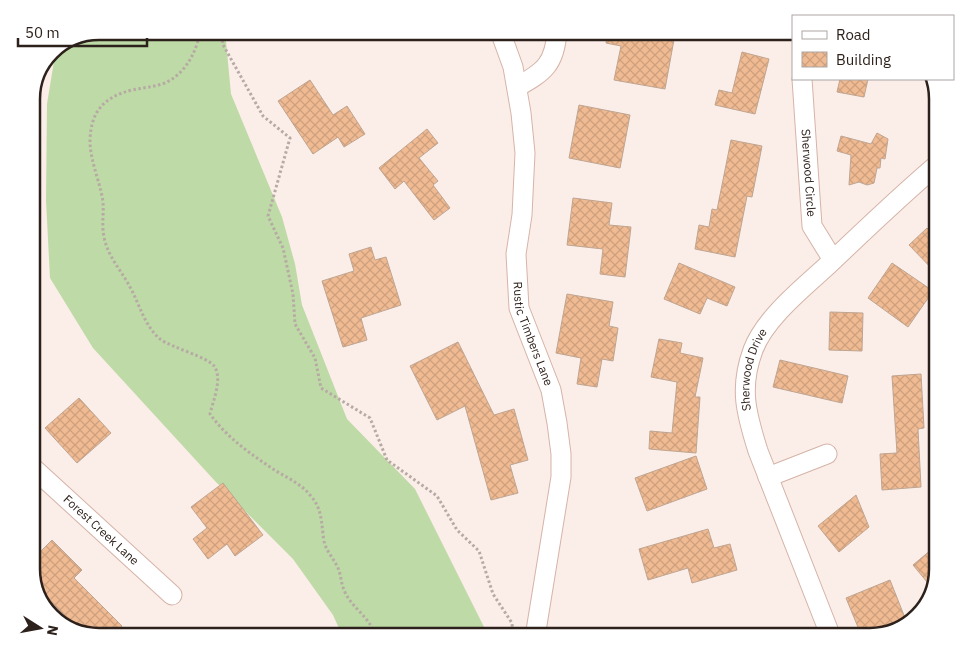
<svg xmlns="http://www.w3.org/2000/svg" width="969" height="668" viewBox="0 0 969 668" font-family="'IBM Plex Sans',sans-serif">
	<defs>
		<pattern id="building-cross-hatch" width="8" height="8" patternUnits="userSpaceOnUse" patternTransform="scale(1.25)"><rect width="8" height="8" fill="#f0bb93"/><path d="M0 0l8 8M0 8l8-8" fill="none" stroke="#cea07e"/></pattern>
	</defs>
	<rect width="100%" height="100%" fill="#fbede8"/>
	<path fill="#bedaa6" d="M99,31H225L231,94L282,217L295,264L302,305L347,419L415,489L489,637H343L333,615L293,559L215,481L93,348L50,278L46,200L47,104L56,49Z"/>
	<path fill="url(#building-cross-hatch)" stroke="#bfa591" d="M608,31H661L675,34L665,89L614,80L621,46L606,43Z
		M742,52L769,59L755,114L715,105L719,90L732,93Z
		M840,79H868L864,97L837,92Z
		M310,80L333,115L347,106L365,134L344,147L338,137L313,154L278,101Z
		M579,105L630,115L620,168L569,158Z
		M427,129L438,143L419,158L438,181L433,185L450,208L434,220L404,181L395,189L379,168Z
		M877,133L888,139L885,159L881,158L880,168H877L874,183L867,185L859,182L849,185L851,155L837,151L841,136L871,144Z
		M731,140L762,146L752,197L747,196L735,257L695,249L699,225L709,227L712,209L717,210Z
		M573,198L612,203L609,225L631,227L625,277L600,274L603,249L567,245Z
		M927,228L938,240V275L909,245Z
		M371,247L375,260L386,257L401,305L361,318L367,340L343,347L322,281L354,271L349,254Z
		M679,263L735,287L727,306L707,298L700,314L664,299Z
		M892,263L933,291L908,327L868,298Z
		M567,294L613,302L609,326L618,328L613,361L602,359L597,387L577,384L581,358L556,353Z
		M830,312L863,313L862,351L829,350Z
		M659,339L682,343L680,353L703,358L695,397H700L696,453L649,449L650,431L672,433L677,382L651,377Z
		M458,342L494,415L514,409L528,460L510,465L518,493L491,500L465,406L437,420L410,366Z
		M780,360L848,376L842,403L773,387Z
		M921,374L924,428L918,429L921,487L882,490L880,454L897,453L892,376Z
		M79,398L111,433L77,463L45,428Z
		M696,456L707,489L647,511L635,478Z
		M223,483L263,535L235,556L227,544L208,559L193,539L207,528L191,507Z
		M856,495L869,527L839,552L818,526Z
		M708,529L714,548L730,544L737,570L692,583L688,568L648,580L639,549Z
		M52,540L82,570L74,578L122,626L111,637H99L80,631L36,587L31,573V561Z
		M938,544V569L932,588L913,565Z
		M890,580L907,623L884,634L862,637L846,598Z"/>
	<g fill="none" stroke-linecap="round" stroke-linejoin="round">
		<defs>
			<g id="street">
				<path id="s1" d="M500,31L513,67L521,113L525,153L522,215L516,254L519,308L551,390L557,423L561,454V477L535,637"/>
				<path id="s2" d="M802,79L812,226L833,260"/>
				<path d="M517,87C544,72 555,64 557,31"/>
				<path id="s3" d="M31,466L172,595"/>
				<path d="M768,477L827,454"/>
				<path id="s4" d="M831,637L758,451C746,413 739,388 753,350C765,318 803,288 828,265C864,231 900,196 938,164"/>
			</g>
		</defs>
		<use href="#street" stroke="#d5b4a8" stroke-width="21"/>
		<path stroke="#b7aaa5" stroke-width="3" stroke-dasharray="2.5 2.5" stroke-linecap="butt" d="M200,31C197,53 183,77 162,84C152,87 142,88 132,90C104,97 91,111 90,140C90,159 98,177 102,196C105,209 101,223 104,237C108,257 121,270 130,287C140,305 144,325 160,339C172,348 208,357 214,366C223,378 213,401 210,414C227,438 252,455 276,471C288,478 301,484 310,495C323,509 321,524 324,541C326,551 334,559 338,568C341,575 341,583 344,590C351,608 372,618 375,637
			M226,31L222,43L263,116L290,138L268,216L283,248L293,294L295,324L315,358L321,388L370,418L387,460L437,496L457,530L479,551L493,594L512,623L513,637"/>
		<use href="#street" stroke="#fff" stroke-width="19"/>
	</g>
	<g text-anchor="middle" stroke-width="4" stroke-linejoin="round" paint-order="stroke">
		<g font-size="12" fill="#2d211c" stroke="#fff">
			<text dy="4" stroke="none"><textPath href="#s2" startOffset="94">Sherwood Circle</textPath></text>
			<text dy="4" stroke="none"><textPath href="#s1" startOffset="309">Rustic Timbers Lane</textPath></text>
			<text dy="4" stroke="none"><textPath href="#s4" startOffset="284">Sherwood Drive</textPath></text>
			<text dy="4" stroke="none"><textPath href="#s3" startOffset="95">Forest Creek Lane</textPath></text>
		</g>
	</g>
	<path d="M0 0H969V668H0ZM99 40H870A59 59 0 0 1 929 99V569A59 59 0 0 1 870 628H99A59 59 0 0 1 40 569V99A59 59 0 0 1 99 40Z" fill="#fff" fill-rule="evenodd"/>
	<path fill="none" stroke="#2d211c" stroke-width="2.5" d="M99 40H870A59 59 0 0 1 929 99V569A59 59 0 0 1 870 628H99A59 59 0 0 1 40 569V99A59 59 0 0 1 99 40Z"/>
	<rect x="792" y="15" width="162" height="65" fill="#ffffff" stroke="#aba6a4"/>
	<rect x="802" y="31" width="25" height="8" fill="#ffffff" stroke="#aba6a4"/>
	<text x="836" y="40" font-size="15" fill="#2d211c">Road</text>
	<rect x="802" y="52" width="25" height="15" fill="url(#building-cross-hatch)" stroke="#aba6a4"/>
	<text x="836" y="65" font-size="15" fill="#2d211c">Building</text>
	<g transform="translate(40 628) rotate(101)" stroke="#ffffff" stroke-width="4" paint-order="stroke">
	<path d="M0-4L9 19L0 12L-9 19Z" fill="#2d211c"/>
	<text y="-8" font-size="14" font-weight="bold" text-anchor="middle" fill="#2d211c">N</text>
	</g>
	<path d="M18 38v8h129v-8" fill="none" stroke="#2d211c" stroke-width="2.5"/>
	<text x="25" y="38" font-size="15" fill="#2d211c" stroke="#ffffff" stroke-width="4" paint-order="stroke">50 m</text>
</svg>
